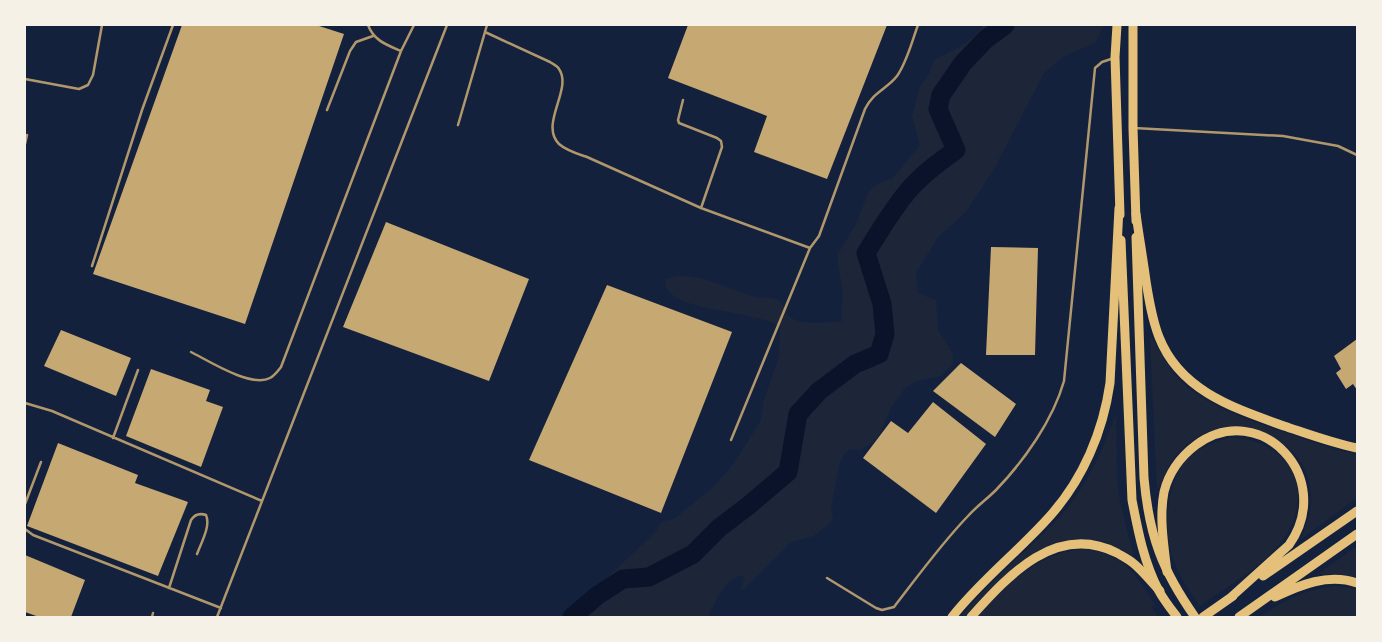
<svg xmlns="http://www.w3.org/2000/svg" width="1382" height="642" viewBox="0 0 1382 642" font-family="'Alegreya Sans',sans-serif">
	<rect width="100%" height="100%" fill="#14213d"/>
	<path fill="#1d2539" d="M983,25H1104L1096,42L1063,57L1044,73L994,169L966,212L938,237L916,273L918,293L936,300L938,330L953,354V364L941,376L917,381L906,387L891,407L881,432L873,443L860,450L851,449L844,454L839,465L831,508L833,519L829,524L814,536L791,542L744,589H741L744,578L742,575C722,581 717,600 708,617H577L583,603L596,588L656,532L661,522L675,518L711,489L733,465L761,420L764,400L779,357L780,328C764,309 659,314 666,279C692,268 729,290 755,297C762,299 772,296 778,300C785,305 784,317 798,321C807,324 831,322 841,322L843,295L837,255L855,226L869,191L877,184L893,178L920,145L912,116L920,86L928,76L934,60C949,52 977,41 983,25Z
		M1152,337C1161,355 1170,371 1184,384C1212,409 1252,421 1287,433C1310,441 1333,450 1357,454V498L1300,540C1306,525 1312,511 1311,495C1310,443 1244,410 1200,436C1186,443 1175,455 1168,468C1165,475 1163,483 1157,489L1150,338Z
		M1116,414L1117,478L1120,502L1134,558C1123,551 1112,544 1099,541C1042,531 1000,578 964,617H961C987,582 1022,556 1052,525C1083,494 1101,455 1116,414Z
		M1228,438C1250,437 1271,445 1286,462C1295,471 1298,484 1298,497C1298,549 1237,579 1200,606C1189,591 1179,576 1173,559C1168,544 1166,525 1168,509C1173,469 1188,448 1228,438Z
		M1357,546V577L1339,574H1318Z
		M1086,549C1126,556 1134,572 1155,605L1152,607L1158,617H978C1005,584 1041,551 1086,549Z
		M1338,586L1357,589V617H1259C1283,601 1309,587 1338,586Z"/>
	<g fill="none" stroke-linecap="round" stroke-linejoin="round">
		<path stroke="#0b132b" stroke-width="19" d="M572,617L598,595L623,579L649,577L693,554L719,528L748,506L788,472L798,414L819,391L855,364L879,354L885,334L882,304L866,253C879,232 892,210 908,191C921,175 939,162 956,150L938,109L941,95L963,63L986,39L1005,25"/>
	</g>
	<path fill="#c6a872" d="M182,25H316L344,34L245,324L93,274Z
		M688,25H887L827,179L754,152L767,116L668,78Z
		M386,222L529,279L489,381L343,327Z
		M991,247L1038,248L1035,355H986Z
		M607,285L732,332L661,513L529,460Z
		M61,330L131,358L116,396L44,366Z
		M1357,339V390L1353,384L1346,389L1336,373L1341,369L1334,356Z
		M961,363L1016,404L995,437L933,391Z
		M151,369L210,390L206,401L223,407L201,467L126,436Z
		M933,402L986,444L936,513L863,458L891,421L908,433Z
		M58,443L138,475L135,483L188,502L158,576L27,526Z
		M25,555L85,580L71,617H39L25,612Z"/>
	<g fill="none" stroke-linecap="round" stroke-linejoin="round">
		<path stroke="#b1986c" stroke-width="2.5" d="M368,25C374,41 387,45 401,51
			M485,32L550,62C553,64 558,66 559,69C573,89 539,124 559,144C567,151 578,154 587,157L701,208L810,248L819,236L865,109C873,92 887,89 897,76C907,62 912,41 918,25
			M25,79L79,89L88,85L93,75L102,25
			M683,100L678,120L679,123L717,138L721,141L722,147L701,208
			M327,110L350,51L356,42L373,36
			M458,125L487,25
			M1134,128L1283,136L1338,146L1357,155
			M25,144L27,135
			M92,266L142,110L173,25
			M191,352C209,361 251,388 270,378C274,376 278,371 281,367L401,51L414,25
			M25,403L52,411L262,501
			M113,438L138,370
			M731,440L810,248
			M25,504L41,462
			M25,529L33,535L221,608
			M827,578L876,608L882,610L894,607C918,576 941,544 968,516C977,506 987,499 996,490C1024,461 1053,420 1064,381L1095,68L1102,62L1114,58
			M169,588L191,520C195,514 200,513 206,515C211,526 201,543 197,554
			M152,617L153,613
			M217,617L447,25"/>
		<path stroke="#e5c07b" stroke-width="9" d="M1117,25L1115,57L1120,215
			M1133,25V128L1136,221
			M1136,237L1144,478C1149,536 1162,570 1195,617
			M1121,240L1132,500C1138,531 1144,563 1159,591C1164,600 1171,609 1177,617"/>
		<path stroke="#e5c07b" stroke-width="9" d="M1136,214C1139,236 1143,259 1146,281C1149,300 1152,319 1159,337C1180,391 1234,408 1284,426C1308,434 1332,443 1357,448
			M1167,572C1164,546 1159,518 1164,492C1169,472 1180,457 1196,445C1261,398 1336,478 1289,545L1229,599
			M1263,576L1357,511
			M1275,597C1300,585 1328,573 1357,583
			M952,617C981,580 1019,551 1050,516C1083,479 1103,432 1110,383L1119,208
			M971,617C1008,576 1056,522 1117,553C1122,556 1128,559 1133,563C1143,571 1151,582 1160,591
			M1203,617L1233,596
			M1239,617L1357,534"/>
	</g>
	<rect width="1382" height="642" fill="none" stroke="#f6f1e7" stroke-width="52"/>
</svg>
